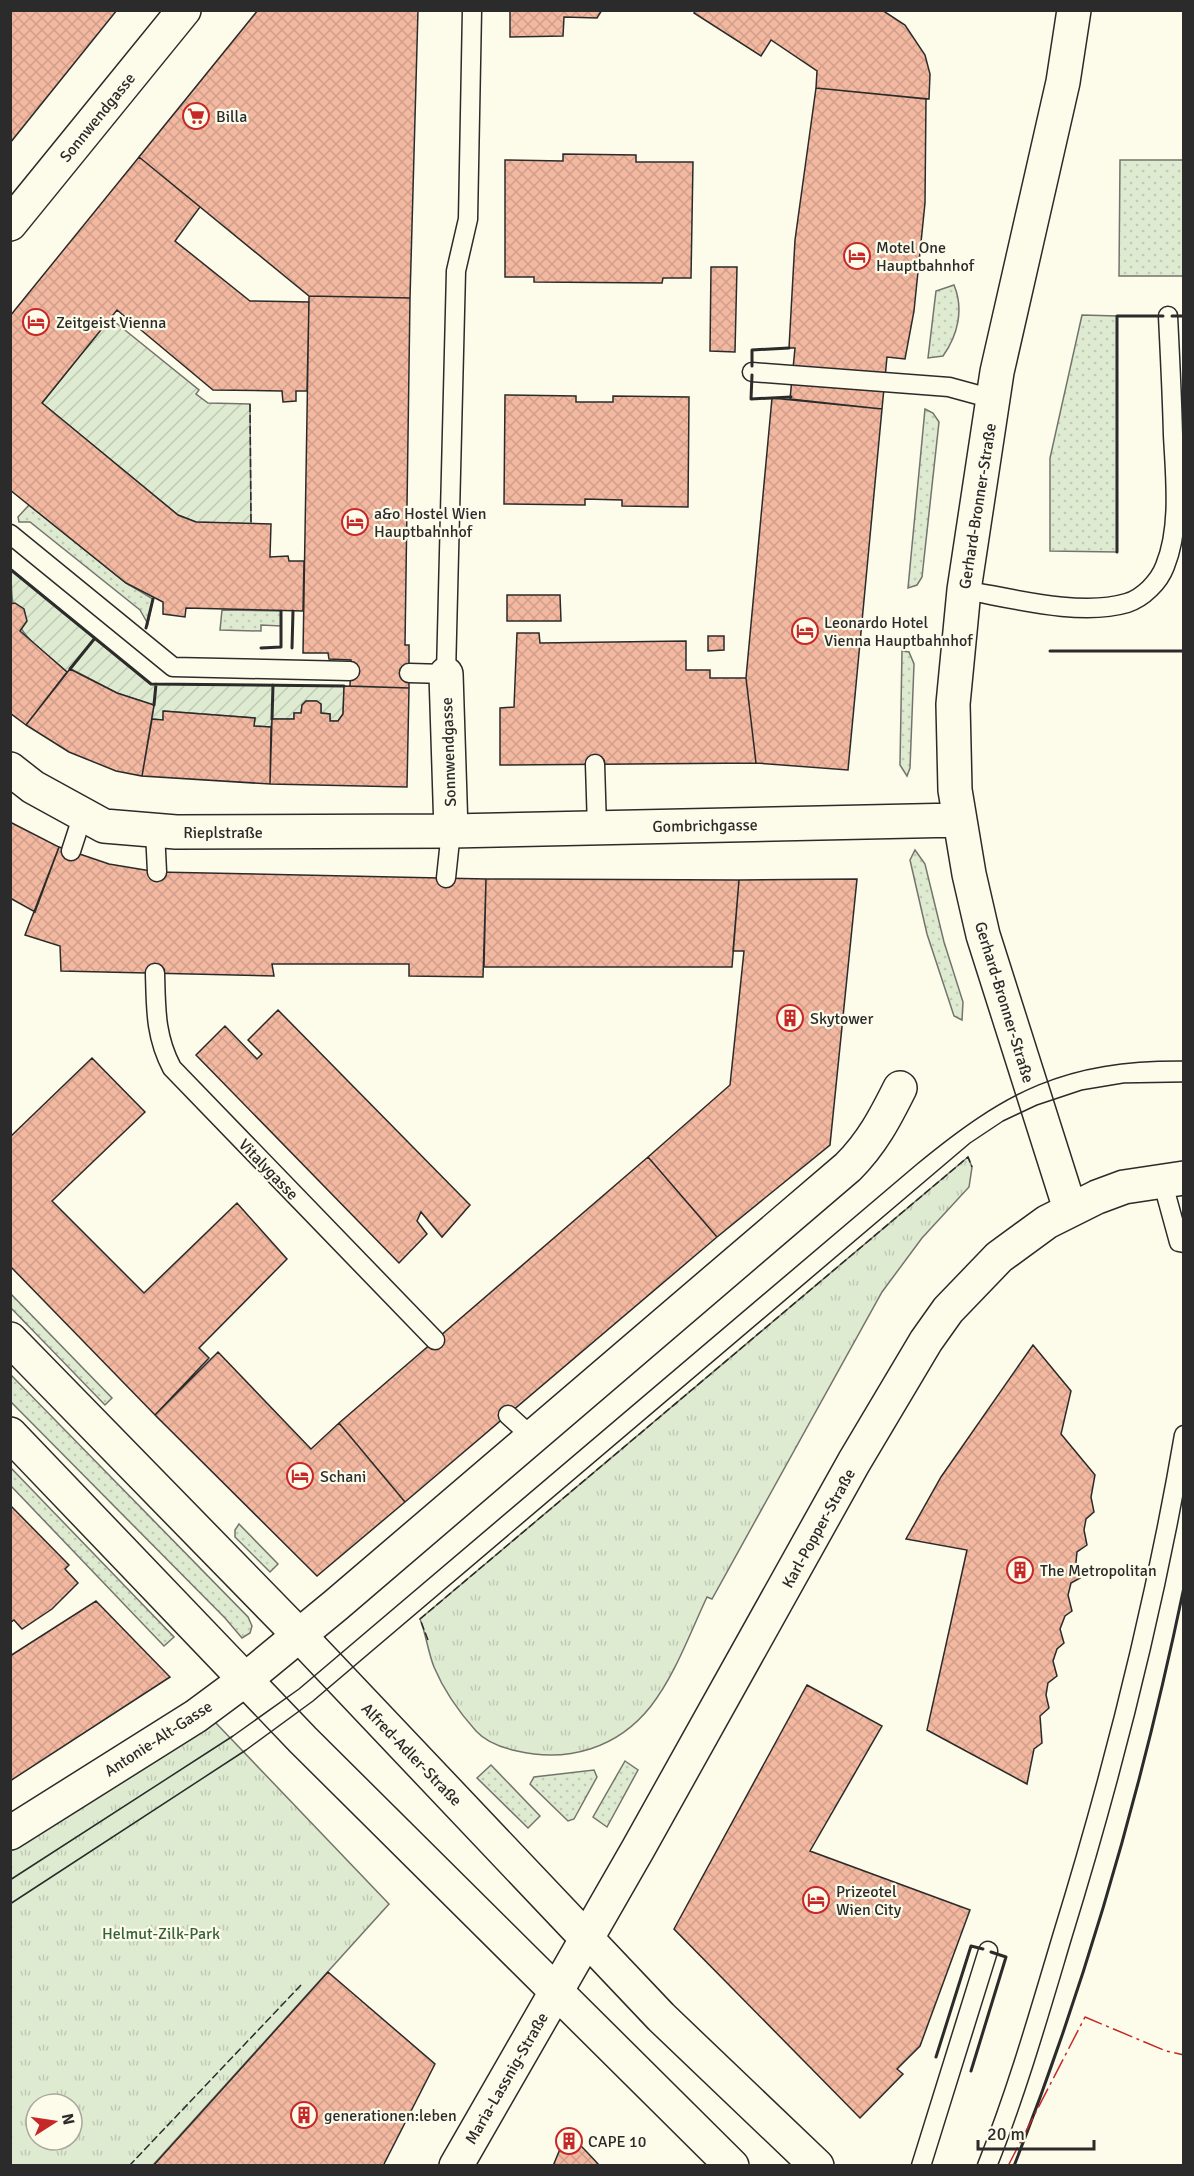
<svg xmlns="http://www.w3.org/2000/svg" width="1194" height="2176" viewBox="0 0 1194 2176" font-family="Signika,sans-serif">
	<defs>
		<pattern id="grass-dots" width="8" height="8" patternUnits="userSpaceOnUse" patternTransform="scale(1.5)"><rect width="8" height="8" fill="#deebd1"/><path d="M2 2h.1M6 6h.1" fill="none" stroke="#bfcab4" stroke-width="1.8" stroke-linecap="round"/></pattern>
		<pattern id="park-tufts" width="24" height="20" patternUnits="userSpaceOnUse" patternTransform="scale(1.5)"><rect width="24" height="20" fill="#deebd1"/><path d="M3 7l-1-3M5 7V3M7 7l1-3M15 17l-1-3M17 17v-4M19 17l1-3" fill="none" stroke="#bfcab4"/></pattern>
		<pattern id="garden-furrows" width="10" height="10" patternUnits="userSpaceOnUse" patternTransform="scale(1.5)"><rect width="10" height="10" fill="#deebd1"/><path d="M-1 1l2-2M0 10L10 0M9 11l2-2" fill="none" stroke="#bfcab4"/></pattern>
		<pattern id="building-cross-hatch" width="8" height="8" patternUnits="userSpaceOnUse" patternTransform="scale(1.5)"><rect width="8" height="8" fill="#f2b8a0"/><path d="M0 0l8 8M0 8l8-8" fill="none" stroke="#d09e8a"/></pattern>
	</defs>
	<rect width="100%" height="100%" fill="#fdfbea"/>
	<path fill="url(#grass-dots)" stroke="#74746e" stroke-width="1.5" d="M1120,160H1183V276H1119Z
		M954,285C964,309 958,335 943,356L928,358L936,291Z
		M1082,315L1117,316V552L1050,551V458Z
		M925,409L933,413L939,422L922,577L917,585L908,588Z
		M29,505L126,583L153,599L148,624L140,610L30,522H19L18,517Z
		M222,610L281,611V626L261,625V631L220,630Z
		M902,651L909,652L914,664L910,768L907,776L900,765Z
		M915,850L925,864L944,942L963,1002L962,1020L954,1016L927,934L910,860Z
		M10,1293L112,1398L105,1405L11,1308Z
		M11,1375L248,1617L252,1626L250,1633L242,1638L225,1618L11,1402Z
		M11,1468L174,1637L164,1646L11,1486Z
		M239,1524L278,1564L270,1572L235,1537V1530Z
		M625,1761L638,1770L607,1827L593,1817Z
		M491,1765L540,1816L528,1828L477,1778Z
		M594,1770L597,1777L574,1819L568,1821L530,1784L534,1777Z"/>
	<path fill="url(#park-tufts)" stroke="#74746e" stroke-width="1.5" fill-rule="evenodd" d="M968,1157L972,1167L969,1187L922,1238L882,1292L712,1599L707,1597C690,1633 675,1675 651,1706C618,1748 568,1763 517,1751C503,1748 486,1742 476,1731C459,1712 444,1691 434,1667C428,1652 426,1634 420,1619Z
		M214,1721L389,1904L153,2165L11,2166V1849ZM36,2104H72V2140H36Z"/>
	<path fill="url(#garden-furrows)" stroke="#74746e" stroke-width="1.5" d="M110,318L199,390L196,394L208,403L250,404L251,524L196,522L178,515L42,403Z
		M11,569L151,684L344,686L343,714L338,721H330V714L321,713V704L316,701H306L302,705L301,713H294V719H272L271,727L254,726L255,718L164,711L163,720L152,719L154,705L117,693L71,669L67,672C21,632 11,633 11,569Z"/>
	<path fill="url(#building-cross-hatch)" stroke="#2b2b2b" stroke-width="1.5" d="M10,10H117L10,143Z
		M258,10H418L410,298L309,296L139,157Z
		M510,10H602L597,18L564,17L563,36L510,37Z
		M696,10H882L905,25L925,55L930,74L929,99L816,88L817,71L771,40L761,56L694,13Z
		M816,88L926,99L925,203L914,311L905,359L887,357L882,409L790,399L795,348H789L795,240Z
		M563,154L636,155V162H693L691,278H663L662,283L534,282V277H505V160L563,161Z
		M139,157L200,207L175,241L250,301L309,302L307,391H296V401L283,402L282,391L213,390L117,310L42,403L178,515L196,522L271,524L270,557L288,556L289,561H304L303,611L186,608L185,617L163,614V602L126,583L10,490V316Z
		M711,267H737L735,352L710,351Z
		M309,296L410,298L405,645H409V688L350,686L351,660L329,659L328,653H303Z
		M505,395L576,396V402H613V396L689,397L688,507L622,506V500L585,499V505L504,504Z
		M772,398L882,409L848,770L756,763L746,678Z
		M507,595H560L561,621H507Z
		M15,603L24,609L27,621L20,631L67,672L26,725L10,713V604Z
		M517,633H539L540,643L686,641V670H710V678H746L756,763L500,765V708L514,707Z
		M708,636H724V650L708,651Z
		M70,669L117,693L154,705L142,776L116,771L69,752L26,725Z
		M344,686L409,688L407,787L270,784L272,719H294V713H301L302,705L306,701H317L321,704V713L330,714V721H338L343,714Z
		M163,711L255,718L254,726L271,727L270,784L142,776L152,719L163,720Z
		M10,822L59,847L35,912L10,898Z
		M59,847L109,864L157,872L486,879L483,977L409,976V964H272L274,976L61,971L60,946L25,935Z
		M486,879L739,880L732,967H484Z
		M857,879L830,1145L717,1237L648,1157L730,1085L744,951H733L739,880Z
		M278,1010L470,1205L442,1237L421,1212L417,1221L427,1234L399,1263L196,1055L225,1026L257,1059L262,1054L248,1040Z
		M92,1058L145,1112L52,1201L144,1293L237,1203L287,1259L199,1348L209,1358L155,1415L10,1266V1137Z
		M648,1157L717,1237L405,1502L339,1423Z
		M1033,1345L1071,1391L1061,1434L1095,1475L1091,1497L1094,1512L1086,1519L1084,1530L1087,1545L1077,1552L1076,1562L1080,1578L1071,1583L1068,1595L1072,1611L1065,1616L1060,1629L1064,1643L1057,1649L1053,1661L1057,1676L1048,1683L1046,1695L1049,1708L1040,1716L1042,1743L1034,1749L1027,1784L927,1730L967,1550L906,1539L941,1477Z
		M218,1352L311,1449L339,1423L405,1502L317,1576L155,1415Z
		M10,1505L69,1565L65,1569L78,1583L52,1609L22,1629L14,1620L10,1623Z
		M96,1601L170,1677L10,1781V1656Z
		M807,1685L882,1726L810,1851L970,1910L920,2046L897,2069L903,2074L860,2118L674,1929Z
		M328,1972L435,2064L383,2166H153Z
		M567,2132L585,2150L600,2166H553Z"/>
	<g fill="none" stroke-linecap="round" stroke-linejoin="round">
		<defs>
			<path id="lane" d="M752,372L949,387L993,399
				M10,534L173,667L350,671
				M964,590C1011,598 1080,617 1127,603C1143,598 1159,582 1165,566C1181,527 1175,476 1173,435C1172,395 1170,356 1168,316
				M409,673L446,674L456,271L468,219L472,10
				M595,764L597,828
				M155,831L157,872
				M71,851L83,814
				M446,878L451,831
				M155,973C156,1008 155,1036 172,1068L435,1340
				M1162,1180L1179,1242L1184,1243
				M508,1415L531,1436
				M921,2166L988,1951
				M987,2166C1017,2091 1039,2014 1062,1937C1113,1772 1155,1605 1184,1435"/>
			<path id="street" d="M446,674L451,831
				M10,769L33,787L104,826L176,832L451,831L959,820
				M1070,1209L983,935L969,874L955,790L953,704L964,590L997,372L1063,82L1074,10
				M10,1833L196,1716L246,1679L336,1605L848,1167C872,1143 885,1118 900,1088
				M456,2166L638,1849L854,1462L926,1341L948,1310L999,1257L1047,1222L1097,1197L1124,1187L1184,1178"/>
			<path id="secondary" d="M10,224L184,10
				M10,1339L299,1635L661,2017L817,2166
				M10,1434L303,1740L732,2166"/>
		</defs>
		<use href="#lane" stroke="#2b2b2b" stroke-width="21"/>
		<use href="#street" stroke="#2b2b2b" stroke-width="36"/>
		<use href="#secondary" stroke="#2b2b2b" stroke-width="36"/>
		<use href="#lane" stroke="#fdfbea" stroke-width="18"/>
		<use href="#street" stroke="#fdfbea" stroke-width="33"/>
		<use href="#secondary" stroke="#fdfbea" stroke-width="33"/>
		<path stroke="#2b2b2b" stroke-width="1.5" d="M10,1880L233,1736L299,1689L916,1165C1006,1091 1064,1060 1184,1061
			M10,1904L246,1750L313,1701L970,1143L1003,1121L1037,1105L1082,1090L1124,1083L1184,1082"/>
		<path stroke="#2b2b2b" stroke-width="1.5" stroke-dasharray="8 3" stroke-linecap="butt" d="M250,404L251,524
			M428,1640L420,1619L968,1157L972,1167
			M129,2166L301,1985"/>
		<path stroke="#2b2b2b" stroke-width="3" d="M1172,316H1184
			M752,366V350L789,348
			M752,375L751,399L791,397
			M1117,552V316H1163
			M10,569L151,684L344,686
			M146,628L153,599
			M261,648L281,647V611
			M292,648L293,611
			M1050,651H1184
			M70,669L95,638
			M154,705L156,684
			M272,719L273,685
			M936,2057L971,1946L983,1949
			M971,2071L1006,1957L991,1952
			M1014,2166C1088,1978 1143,1784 1184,1587"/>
		<path stroke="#c62828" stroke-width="1.5" stroke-dasharray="21 4.5 3 4.5" stroke-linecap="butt" d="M1008,2166L1085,2017L1166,2051L1184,2055"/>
	</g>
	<defs>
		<symbol id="supermarket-ring" viewBox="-11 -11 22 22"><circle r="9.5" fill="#fdfbea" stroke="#c62828" stroke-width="1.5"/><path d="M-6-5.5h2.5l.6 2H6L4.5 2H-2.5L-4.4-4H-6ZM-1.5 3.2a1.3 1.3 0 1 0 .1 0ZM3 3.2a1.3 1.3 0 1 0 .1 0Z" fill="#c62828"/></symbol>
		<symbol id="hotel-ring" viewBox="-11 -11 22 22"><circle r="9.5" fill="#fdfbea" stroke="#c62828" stroke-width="1.5"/><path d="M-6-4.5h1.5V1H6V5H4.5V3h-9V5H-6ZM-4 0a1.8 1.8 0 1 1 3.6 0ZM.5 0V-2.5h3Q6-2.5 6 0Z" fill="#c62828"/></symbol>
		<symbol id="building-ring" viewBox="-11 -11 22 22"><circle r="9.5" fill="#fdfbea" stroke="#c62828" stroke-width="1.5"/><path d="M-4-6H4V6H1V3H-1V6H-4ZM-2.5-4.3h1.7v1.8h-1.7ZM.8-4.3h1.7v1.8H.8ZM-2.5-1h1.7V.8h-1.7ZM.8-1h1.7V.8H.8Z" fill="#c62828"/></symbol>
	</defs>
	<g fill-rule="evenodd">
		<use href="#supermarket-ring" x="181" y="101" width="30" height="30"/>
		<use href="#hotel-ring" x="842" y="241" width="30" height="30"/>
		<use href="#hotel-ring" x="21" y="307" width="30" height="30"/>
		<use href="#hotel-ring" x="340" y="507" width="30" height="30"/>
		<use href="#hotel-ring" x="790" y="616" width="30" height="30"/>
		<use href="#building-ring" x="775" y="1003" width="30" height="30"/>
		<use href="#hotel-ring" x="285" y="1461" width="30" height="30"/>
		<use href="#building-ring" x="1005" y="1555" width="30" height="30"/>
		<use href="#hotel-ring" x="801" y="1885" width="30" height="30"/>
		<use href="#building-ring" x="289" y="2100" width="30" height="30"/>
		<use href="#building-ring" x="554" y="2126" width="30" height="30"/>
	</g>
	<g text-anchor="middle" stroke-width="4.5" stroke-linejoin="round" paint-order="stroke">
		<g font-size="16" fill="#2b2b2b" stroke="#fdfbea" text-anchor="start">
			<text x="216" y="122">Billa</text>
			<text x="876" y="253">Motel One<tspan x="876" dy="18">Hauptbahnhof</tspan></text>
			<text x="56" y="328">Zeitgeist Vienna</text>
			<text x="374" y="519">a&amp;o Hostel Wien<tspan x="374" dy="18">Hauptbahnhof</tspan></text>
			<text x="824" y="628">Leonardo Hotel<tspan x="824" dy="18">Vienna Hauptbahnhof</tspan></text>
			<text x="810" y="1024">Skytower</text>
			<text x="320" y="1482">Schani</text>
			<text x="1040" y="1576">The Metropolitan</text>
			<text x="836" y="1897">Prizeotel<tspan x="836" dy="18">Wien City</tspan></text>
			<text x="324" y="2121">generationen:leben</text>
			<text x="588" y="2147">CAPE 10</text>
		</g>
		<g font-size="16" fill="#2b2b2b" stroke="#fdfbea">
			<text transform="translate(97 117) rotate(-51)" y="6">Sonnwendgasse</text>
			<text transform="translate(977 506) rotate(-81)" y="6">Gerhard-Bronner-Straße</text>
			<text transform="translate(448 752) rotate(-92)" y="6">Sonnwendgasse</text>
			<text transform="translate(705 825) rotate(-1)" y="6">Gombrichgasse</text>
			<text x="223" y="838">Rieplstraße</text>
			<text transform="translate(1005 1002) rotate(73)" y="6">Gerhard-Bronner-Straße</text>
			<text transform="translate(269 1169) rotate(46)" y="6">Vitalygasse</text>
			<text transform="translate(818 1528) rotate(-61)" y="6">Karl-Popper-Straße</text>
			<text transform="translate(158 1738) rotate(-33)" y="6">Antonie-Alt-Gasse</text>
			<text transform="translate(412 1754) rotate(46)" y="6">Alfred-Adler-Straße</text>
			<text transform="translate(506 2078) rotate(-60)" y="6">Maria-Lassnig-Straße</text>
		</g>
		<g font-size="16" fill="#34623c" stroke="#fdfbea">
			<text x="161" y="1939">Helmut-Zilk-Park</text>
		</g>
	</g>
	<rect width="1194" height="2176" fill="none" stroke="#2b2b2b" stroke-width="24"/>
	<g transform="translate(54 2122) rotate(78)"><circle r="28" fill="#fdfbea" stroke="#a9a89e" stroke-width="1.5"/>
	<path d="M0-4.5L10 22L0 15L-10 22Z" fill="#c62828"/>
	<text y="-9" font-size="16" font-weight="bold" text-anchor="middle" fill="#2b2b2b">N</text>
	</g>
	<path d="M978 2140v9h116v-9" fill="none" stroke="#2b2b2b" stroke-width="3"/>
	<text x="987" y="2140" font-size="18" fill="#2b2b2b" stroke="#fdfbea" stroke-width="4.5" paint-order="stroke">20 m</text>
</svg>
